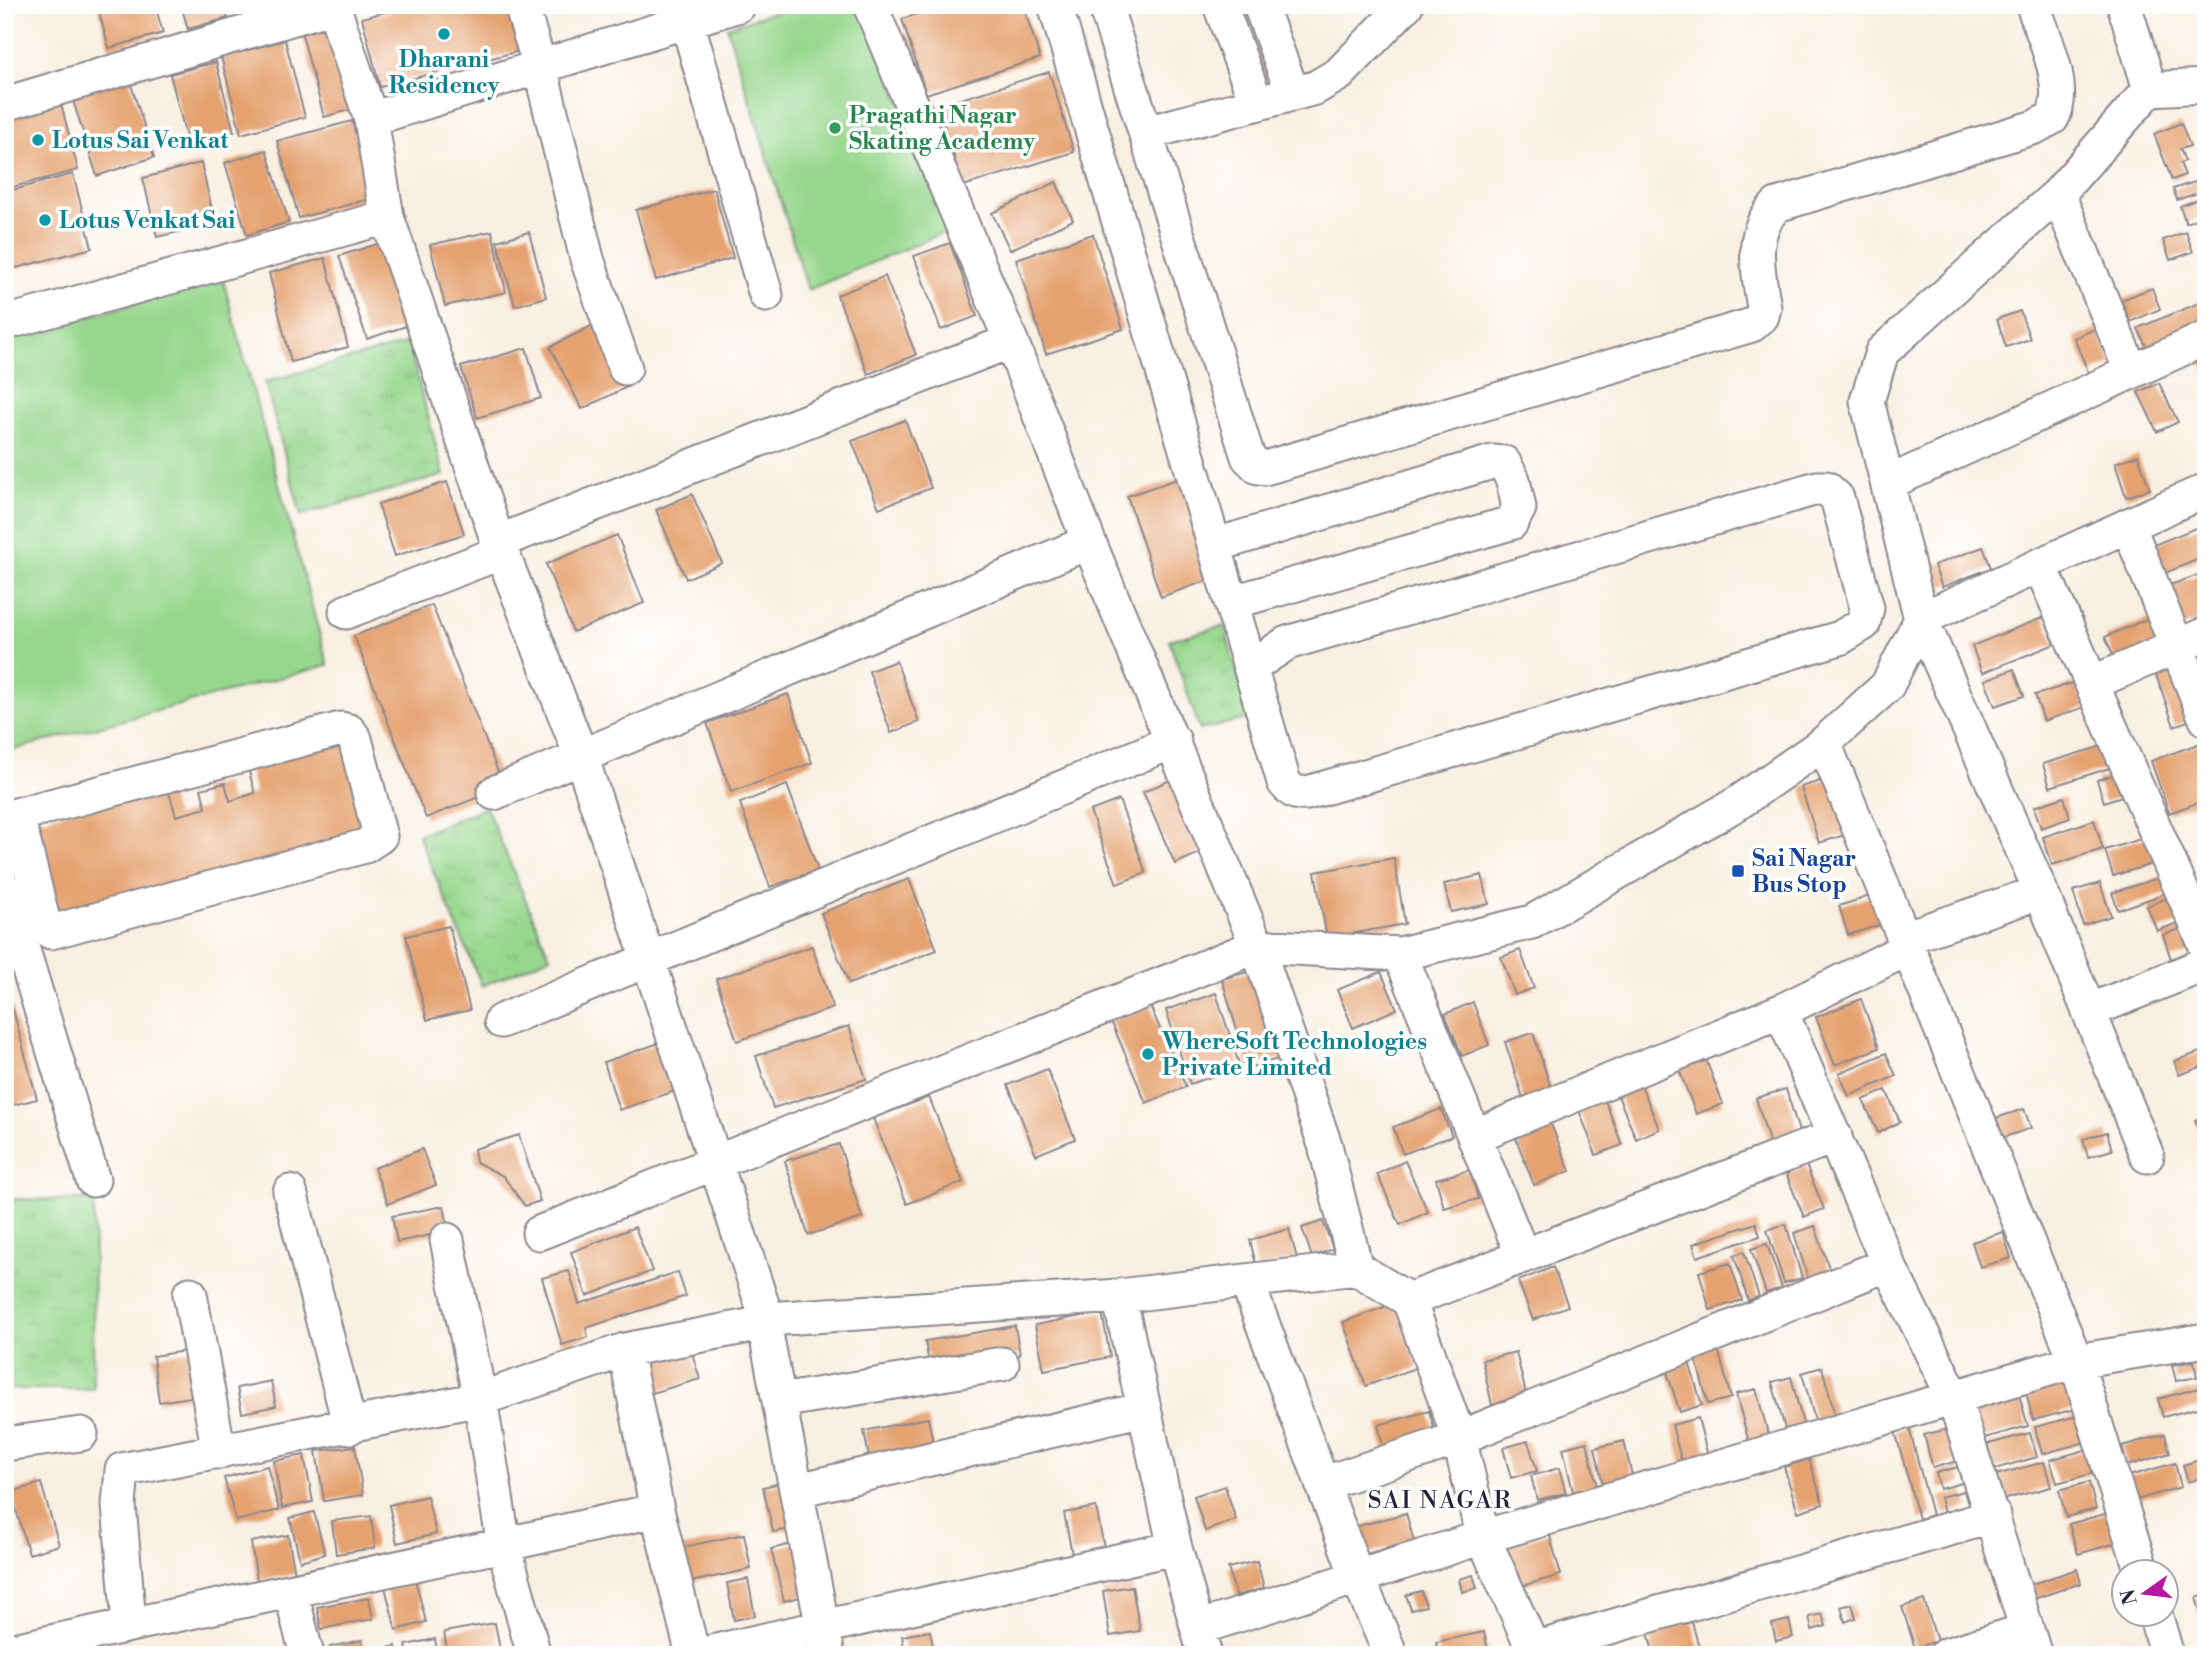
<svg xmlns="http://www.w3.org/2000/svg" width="2211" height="1660" viewBox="0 0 2211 1660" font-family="'Libre Bodoni',serif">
	<defs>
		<pattern id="park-tufts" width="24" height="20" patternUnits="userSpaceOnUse" patternTransform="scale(1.75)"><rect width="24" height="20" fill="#97d78d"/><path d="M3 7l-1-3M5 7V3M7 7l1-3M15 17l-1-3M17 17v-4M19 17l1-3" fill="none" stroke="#82b87b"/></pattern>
	</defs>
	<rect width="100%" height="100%" fill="#fff"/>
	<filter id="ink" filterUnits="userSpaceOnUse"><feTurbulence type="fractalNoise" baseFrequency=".0143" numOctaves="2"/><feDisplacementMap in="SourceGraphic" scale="14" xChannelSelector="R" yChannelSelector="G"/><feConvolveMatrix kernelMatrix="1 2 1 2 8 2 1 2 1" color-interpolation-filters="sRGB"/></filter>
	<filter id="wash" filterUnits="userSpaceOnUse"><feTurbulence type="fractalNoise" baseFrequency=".00686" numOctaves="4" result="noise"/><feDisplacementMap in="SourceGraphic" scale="28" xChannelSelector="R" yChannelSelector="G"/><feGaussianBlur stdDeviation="1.57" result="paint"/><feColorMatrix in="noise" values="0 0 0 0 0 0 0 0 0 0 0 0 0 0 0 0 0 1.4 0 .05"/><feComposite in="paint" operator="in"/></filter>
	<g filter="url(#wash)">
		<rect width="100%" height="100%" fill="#f8efe1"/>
		<path fill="url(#park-tufts)" stroke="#5c7c64" stroke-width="2" d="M408,343L444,475L301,515L265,382Z
			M1224,626L1250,718L1200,730L1169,640Z
			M486,807L550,957L482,986L418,835Z
			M5,1199L94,1200L93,1389H5Z"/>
		<path fill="#97d78d" stroke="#5c7c64" stroke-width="2" d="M796,5H861L952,229L808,290L727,27Z
			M223,280L328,665L5,752V339Z"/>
		<g id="blocks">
			<path fill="#e5a270" d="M97,5H155L163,33L109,48Z
				M181,5H224L228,18L188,29Z
				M412,5H515L527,49L380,87L362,18Z
				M944,5H1023L1040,58L926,94L902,19Z
				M336,17L360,107L324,117L300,27Z
				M285,40L305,117L241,134L221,57Z
				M216,62L234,132L188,144L170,74Z
				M1049,72L1074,152L963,186L938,106Z
				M128,75L154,157L97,176L71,94Z
				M59,96L78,170L5,189V110Z
				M352,121L373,198L299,218L277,141Z
				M2181,123L2190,146L2180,149L2185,161L2180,163L2185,175L2172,180L2154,134Z
				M266,150L289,222L247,235L225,163Z
				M201,163L215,223L157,237L143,178Z
				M73,174L92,248L5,271V192Z
				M2204,179L2206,190L2177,200L2173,189Z
				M1056,182L1073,220L1010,250L992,213Z
				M714,189L733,258L656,280L636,210Z
				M2206,196V215L2186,223L2180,206Z
				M492,231L506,292L445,306L430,245Z
				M529,232L546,297L515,306L497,241Z
				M2186,232L2193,252L2170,260L2163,240Z
				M1093,234L1123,329L1046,354L1016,259Z
				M387,241L415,323L367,339L339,256Z
				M950,243L977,316L941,330L914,256Z
				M325,258L348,347L291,362L269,273Z
				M885,276L916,355L868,374L837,295Z
				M2152,288L2160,309L2130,322L2121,300Z
				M2206,300V325L2147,349L2138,328Z
				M2020,311L2030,339L2006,347L1997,319Z
				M597,323L629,386L582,409L550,347Z
				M2097,328L2112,364L2089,374L2074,338Z
				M526,348L541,398L477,418L461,367Z
				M2206,351V374L2198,354Z
				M2159,383L2178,422L2157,432L2138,392Z
				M905,420L931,488L879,508L852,441Z
				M2138,455L2150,489L2126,497L2115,463Z
				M1180,478L1215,578L1161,597L1127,496Z
				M447,482L464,534L395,556L378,504Z
				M692,494L722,563L686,579L656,510Z
				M2198,527L2206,547V556L2163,574L2151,546Z
				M617,535L644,603L573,632L546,564Z
				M1983,547L1991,568L1942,587L1934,565Z
				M2206,572V618L2177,629L2162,588Z
				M432,605L504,787L426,818L354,636Z
				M2044,617L2055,644L1982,673L1972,646Z
				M2149,618L2160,642L2116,662L2105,637Z
				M2206,652V690L2193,657Z
				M896,661L919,722L891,733L869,671Z
				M2176,665L2194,719L2174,726L2155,672Z
				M2014,669L2024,696L1995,706L1985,680Z
				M2076,682L2085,707L2044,721L2035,695Z
				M788,694L812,763L731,792L707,723Z
				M346,739L374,837L48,923L23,825L166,782L176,816L206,808L201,789L225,783L230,801L255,793L248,768Z
				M2206,741V800L2169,813L2151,761Z
				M2109,744L2116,766L2050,787L2043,764Z
				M2119,773L2125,795L2104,802L2097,780Z
				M1181,775L1213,847L1175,864L1143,792Z
				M1830,778L1848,834L1819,843L1801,787Z
				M787,785L818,870L770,887L740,803Z
				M2064,797L2070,818L2041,828L2034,807Z
				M1119,800L1146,873L1117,884L1090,811Z
				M2094,820L2103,849L2052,865L2043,837Z
				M2147,837L2155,863L2113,876L2105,850Z
				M1394,858L1405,924L1327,938L1315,872Z
				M2170,874L2175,890L2118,910L2112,893Z
				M1482,875L1489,904L1451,912L1444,884Z
				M909,879L937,950L849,984L821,913Z
				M2100,883L2111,916L2083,925L2073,891Z
				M1873,895L1883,924L1848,935L1839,906Z
				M2170,897L2180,922L2157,931L2147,906Z
				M449,926L470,1010L427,1020L406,936Z
				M2186,927L2194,952L2171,959L2163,935Z
				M812,946L833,1008L737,1041L716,979Z
				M1520,950L1534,988L1515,995L1501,957Z
				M1255,970L1281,1058L1248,1068L1222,979Z
				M1381,972L1397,1009L1353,1028L1337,990Z
				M1216,993L1240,1067L1190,1084L1166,1010Z
				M1861,999L1879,1048L1835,1065L1816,1017Z
				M1473,1002L1489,1045L1462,1056L1445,1014Z
				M12,1006L37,1099L5,1107V1008Z
				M1150,1006L1186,1087L1146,1103L1111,1021Z
				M849,1026L866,1079L773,1108L756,1056Z
				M1533,1033L1554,1097L1526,1107L1505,1042Z
				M665,1041L681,1089L619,1110L604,1062Z
				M2206,1050V1065L2179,1075L2174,1061Z
				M1886,1053L1896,1076L1849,1096L1839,1073Z
				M1705,1057L1723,1104L1696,1114L1678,1067Z
				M1047,1069L1075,1139L1036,1155L1008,1085Z
				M1640,1082L1659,1129L1636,1139L1616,1091Z
				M1786,1089L1800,1135L1770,1145L1756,1098Z
				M1886,1090L1900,1122L1878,1133L1863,1100Z
				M929,1097L963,1182L907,1204L873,1118Z
				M1605,1100L1622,1145L1596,1155L1579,1110Z
				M1441,1109L1452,1136L1403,1154L1393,1127Z
				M2024,1109L2031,1128L2002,1138L1996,1118Z
				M2206,1117V1137L2201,1138L2195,1120Z
				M1550,1122L1570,1171L1534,1185L1515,1136Z
				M2107,1132L2112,1150L2088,1157L2083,1139Z
				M519,1135L540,1201L525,1206L503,1176L476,1162L474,1149Z
				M839,1144L862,1218L808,1235L785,1161Z
				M422,1149L436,1185L388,1204L374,1168Z
				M1405,1161L1428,1212L1400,1225L1377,1174Z
				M1806,1165L1824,1209L1804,1217L1786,1174Z
				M1470,1170L1478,1199L1444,1208L1436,1179Z
				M444,1206L449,1231L397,1242L392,1216Z
				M1323,1221L1333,1249L1312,1257L1302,1228Z
				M1756,1223L1760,1236L1697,1257L1693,1244Z
				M1786,1224L1802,1278L1784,1283L1767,1230Z
				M1815,1226L1830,1271L1808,1278L1794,1233Z
				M635,1227L652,1271L587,1296L571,1252Z
				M1289,1229L1297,1258L1257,1269L1250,1240Z
				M2003,1232L2011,1258L1980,1267L1972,1242Z
				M1767,1244L1782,1288L1766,1293L1751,1249Z
				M1744,1252L1759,1297L1748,1300L1734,1255Z
				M1730,1263L1742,1300L1710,1310L1699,1272Z
				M1553,1267L1568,1306L1533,1320L1518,1281Z
				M569,1271L579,1304L678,1272L686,1296L586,1328L588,1337L562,1345L542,1278Z
				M1395,1303L1418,1367L1366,1386L1343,1322Z
				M1102,1312L1110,1357L1044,1370L1035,1325Z
				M1015,1326L1020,1355L930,1370L925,1341Z
				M1717,1345L1731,1398L1708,1404L1694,1352Z
				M191,1350L197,1396L159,1402L153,1356Z
				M691,1350L700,1379L645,1395L636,1365Z
				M1516,1352L1527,1398L1492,1405L1482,1360Z
				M1688,1359L1702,1405L1680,1412L1665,1366Z
				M2194,1361L2197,1377L2176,1381L2172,1365Z
				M1822,1367L1837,1423L1817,1428L1802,1373Z
				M1791,1377L1806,1435L1788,1440L1772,1382Z
				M2072,1379L2080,1408L2033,1420L2026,1392Z
				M271,1381L276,1406L242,1413L237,1388Z
				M2199,1388L2204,1406L2163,1417L2158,1399Z
				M1756,1389L1771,1444L1751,1450L1736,1394Z
				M2019,1395L2028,1426L1981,1439L1973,1407Z
				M1429,1411L1437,1439L1385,1453L1378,1425Z
				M2082,1415L2089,1441L2042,1454L2035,1427Z
				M928,1418L935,1451L870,1463L864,1431Z
				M1698,1418L1708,1456L1682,1463L1672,1425Z
				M1909,1427L1932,1515L1919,1519L1895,1431Z
				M1955,1427L1964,1459L1933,1468L1924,1435Z
				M2030,1433L2037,1457L1991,1470L1985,1445Z
				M2165,1434L2170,1453L2127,1466L2122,1446Z
				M1528,1441L1537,1471L1511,1478L1503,1448Z
				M1624,1441L1634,1484L1604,1490L1595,1448Z
				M1587,1442L1597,1486L1573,1492L1563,1448Z
				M355,1446L363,1495L324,1501L316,1451Z
				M2092,1448L2098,1472L2057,1483L2050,1460Z
				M304,1455L313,1502L282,1508L274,1461Z
				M2206,1458V1476L2188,1482L2183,1465Z
				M1809,1459L1823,1504L1798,1512L1784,1467Z
				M2044,1462L2051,1487L1998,1501L1992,1476Z
				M2175,1463L2181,1487L2136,1500L2129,1476Z
				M267,1466L279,1510L236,1521L224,1478Z
				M1958,1467L1962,1483L1940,1489L1936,1473Z
				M1559,1468L1566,1493L1537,1500L1531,1476Z
				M785,1482L795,1528L773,1532L763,1487Z
				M2089,1482L2096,1509L2066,1517L2059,1490Z
				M41,1483L59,1545L29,1554L11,1492Z
				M1225,1486L1236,1520L1205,1531L1194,1496Z
				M1964,1491L1969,1507L1944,1514L1940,1497Z
				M427,1496L436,1534L397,1543L389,1505Z
				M1096,1507L1104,1548L1072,1554L1064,1513Z
				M314,1512L325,1554L300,1561L290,1518Z
				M2112,1512L2120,1542L2078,1554L2069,1524Z
				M1406,1513L1414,1541L1362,1555L1355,1527Z
				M371,1516L375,1548L336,1554L332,1521Z
				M1549,1533L1561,1575L1514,1588L1503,1546Z
				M744,1534L751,1569L686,1583L679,1548Z
				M288,1535L295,1574L257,1581L251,1542Z
				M800,1542L812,1594L784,1601L771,1549Z
				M1257,1561L1264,1588L1236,1596L1228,1568Z
				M2077,1569L2081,1583L2034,1599L2029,1585Z
				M1473,1575L1477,1588L1462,1592L1459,1579Z
				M415,1579L426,1622L396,1630L385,1587Z
				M748,1579L755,1616L734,1620L727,1583Z
				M1132,1586L1140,1631L1110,1636L1103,1591Z
				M1421,1591L1426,1606L1411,1610L1406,1595Z
				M2206,1595V1627H2205L2196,1598Z
				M369,1598L373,1619L321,1629L317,1607Z
				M1924,1600L1937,1641L1915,1648L1902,1607Z
				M1852,1604L1856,1618L1845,1622L1841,1607Z
				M1822,1614L1826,1626L1812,1630L1809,1617Z
				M1789,1620L1793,1637L1776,1641L1772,1624Z
				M1692,1622L1701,1655H1654L1648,1633Z
				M495,1623L501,1655H448L444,1632Z
				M930,1631L935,1655H905L902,1636Z
				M1484,1632L1489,1655H1439L1436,1642Z
				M435,1639L438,1655H408L406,1645Z
				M362,1640L365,1655H331L330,1647Z
				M396,1646L398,1655H372L371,1652Z"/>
		</g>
	</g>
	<g filter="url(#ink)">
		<use href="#blocks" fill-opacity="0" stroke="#8d888e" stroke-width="2"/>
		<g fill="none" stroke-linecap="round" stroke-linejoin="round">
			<defs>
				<path id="minor" d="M333,5L371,119L387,217L498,542L581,756L767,1319
					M521,5L540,67L587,259L625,368
					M870,5L1011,341L1089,542L1257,946L1325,1145L1356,1268
					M1055,5L1284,782C1291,791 1295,794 1307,793L1840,638L1863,624L1867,608L1837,498L1826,488H1817L1287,643L1251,667
					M1105,5L1248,457L1258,467L1265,468L1752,325L1762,316L1764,308C1759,273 1747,233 1777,205L2035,127L2052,118C2069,87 2043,36 2033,5
					M1220,5L1256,102
					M1260,5L1293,94
					M2124,5L2150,89
					M687,21L766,295
					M5,104L334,6
					M371,119L739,5
					M1146,133L1315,88L1339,74L1406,5
					M2058,194L2131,371
					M5,323L387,217
					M1888,483L2206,338
					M2128,525L2206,719
					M498,542L1011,341
					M1216,545L1492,462L1504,463L1513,480L1519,508L1511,523L1233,602
					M2040,565L2206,946
					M346,612L502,552
					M2092,683L2206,634
					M1824,743L1904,938L2041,892
					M494,793L1089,542
					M5,818L341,729L349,731L355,739L380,836L365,846L51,932L45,928L17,815
					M5,891L93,1180
					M1904,938L2076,1361L2142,1572
					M1400,954L1522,1254
					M1781,1011L1888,1264L1954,1398L2035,1655
					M2089,1011L2206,964
					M501,1021L1174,741
					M1474,1136L1781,1011L1909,948
					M2147,1156L2041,892L1921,619L1867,401L1882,352L2058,194L2150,89L2206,86
					M290,1192L350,1427
					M539,1233L1257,946L1400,954L1532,922L1738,803L1824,743L1887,686L1921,619L2206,490
					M447,1240L480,1399L504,1546L534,1655
					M1247,1282L1357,1576L1391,1655
					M190,1294L219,1452
					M1119,1296L1175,1548L1205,1655
					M1409,1300L1835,1136
					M764,1323L828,1655
					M625,1350L657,1510L693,1655
					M780,1401L1002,1364
					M5,1444L81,1434
					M1322,1484L1459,1438L1888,1264
					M798,1490L1144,1409
					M291,1593L307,1655
					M2155,1614L2167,1655
					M129,1623L119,1505L122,1470L480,1399L625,1350L764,1323L767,1319L1119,1296L1356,1268L1409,1300L1459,1438L1483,1537L1536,1655
					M1198,1628L1483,1537L2076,1361L2206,1340
					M1534,1649L1994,1516
					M5,1652C222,1604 440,1561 657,1510
					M698,1655L1175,1548
					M1946,1655L2027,1630"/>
			</defs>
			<use href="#minor" stroke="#8d888e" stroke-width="37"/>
			<use href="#minor" stroke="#fff" stroke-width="33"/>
		</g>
	</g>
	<g fill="#0f9aa8" stroke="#fff" stroke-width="2.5">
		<circle cx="444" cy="34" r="7"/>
		<circle cx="38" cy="140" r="7"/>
		<circle cx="45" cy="220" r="7"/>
		<circle cx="1148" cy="1054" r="7"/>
	</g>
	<circle fill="#2e9e5b" stroke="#fff" stroke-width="2.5" cx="835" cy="128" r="7"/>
	<rect fill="#1a4fb4" stroke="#fff" stroke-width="2.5" x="1731" y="864" width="14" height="14" rx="3.5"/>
	<g text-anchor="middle" stroke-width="7" stroke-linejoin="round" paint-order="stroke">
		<g font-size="23" font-weight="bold" fill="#0d838f" stroke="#fff" text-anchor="start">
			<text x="444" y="67" text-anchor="middle">Dharani<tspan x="444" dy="26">Residency</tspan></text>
			<text x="52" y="148">Lotus Sai Venkat</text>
			<text x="59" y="228">Lotus Venkat Sai</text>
			<text x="1162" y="1049">WhereSoft Technologies<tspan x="1162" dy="26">Private Limited</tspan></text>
		</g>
		<g font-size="23" font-weight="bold" fill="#27864d" stroke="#fff" text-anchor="start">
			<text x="849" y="123">Pragathi Nagar<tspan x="849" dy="26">Skating Academy</tspan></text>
		</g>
		<g font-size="23" font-weight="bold" fill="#164399" stroke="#fff" text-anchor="start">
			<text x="1752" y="866">Sai Nagar<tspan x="1752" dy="26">Bus Stop</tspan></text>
		</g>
		<g font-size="24" letter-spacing="2" fill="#22223b" stroke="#fff">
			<text x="1440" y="1508">SAI NAGAR</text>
		</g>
	</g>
	<rect width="2211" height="1660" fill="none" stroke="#fff" stroke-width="28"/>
	<g transform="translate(2145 1593) rotate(256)"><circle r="33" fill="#ffffff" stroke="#a7a7b1" stroke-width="2"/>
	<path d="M0-5L12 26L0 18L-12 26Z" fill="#b5179e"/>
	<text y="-10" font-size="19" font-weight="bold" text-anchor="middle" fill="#22223b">N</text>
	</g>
</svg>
